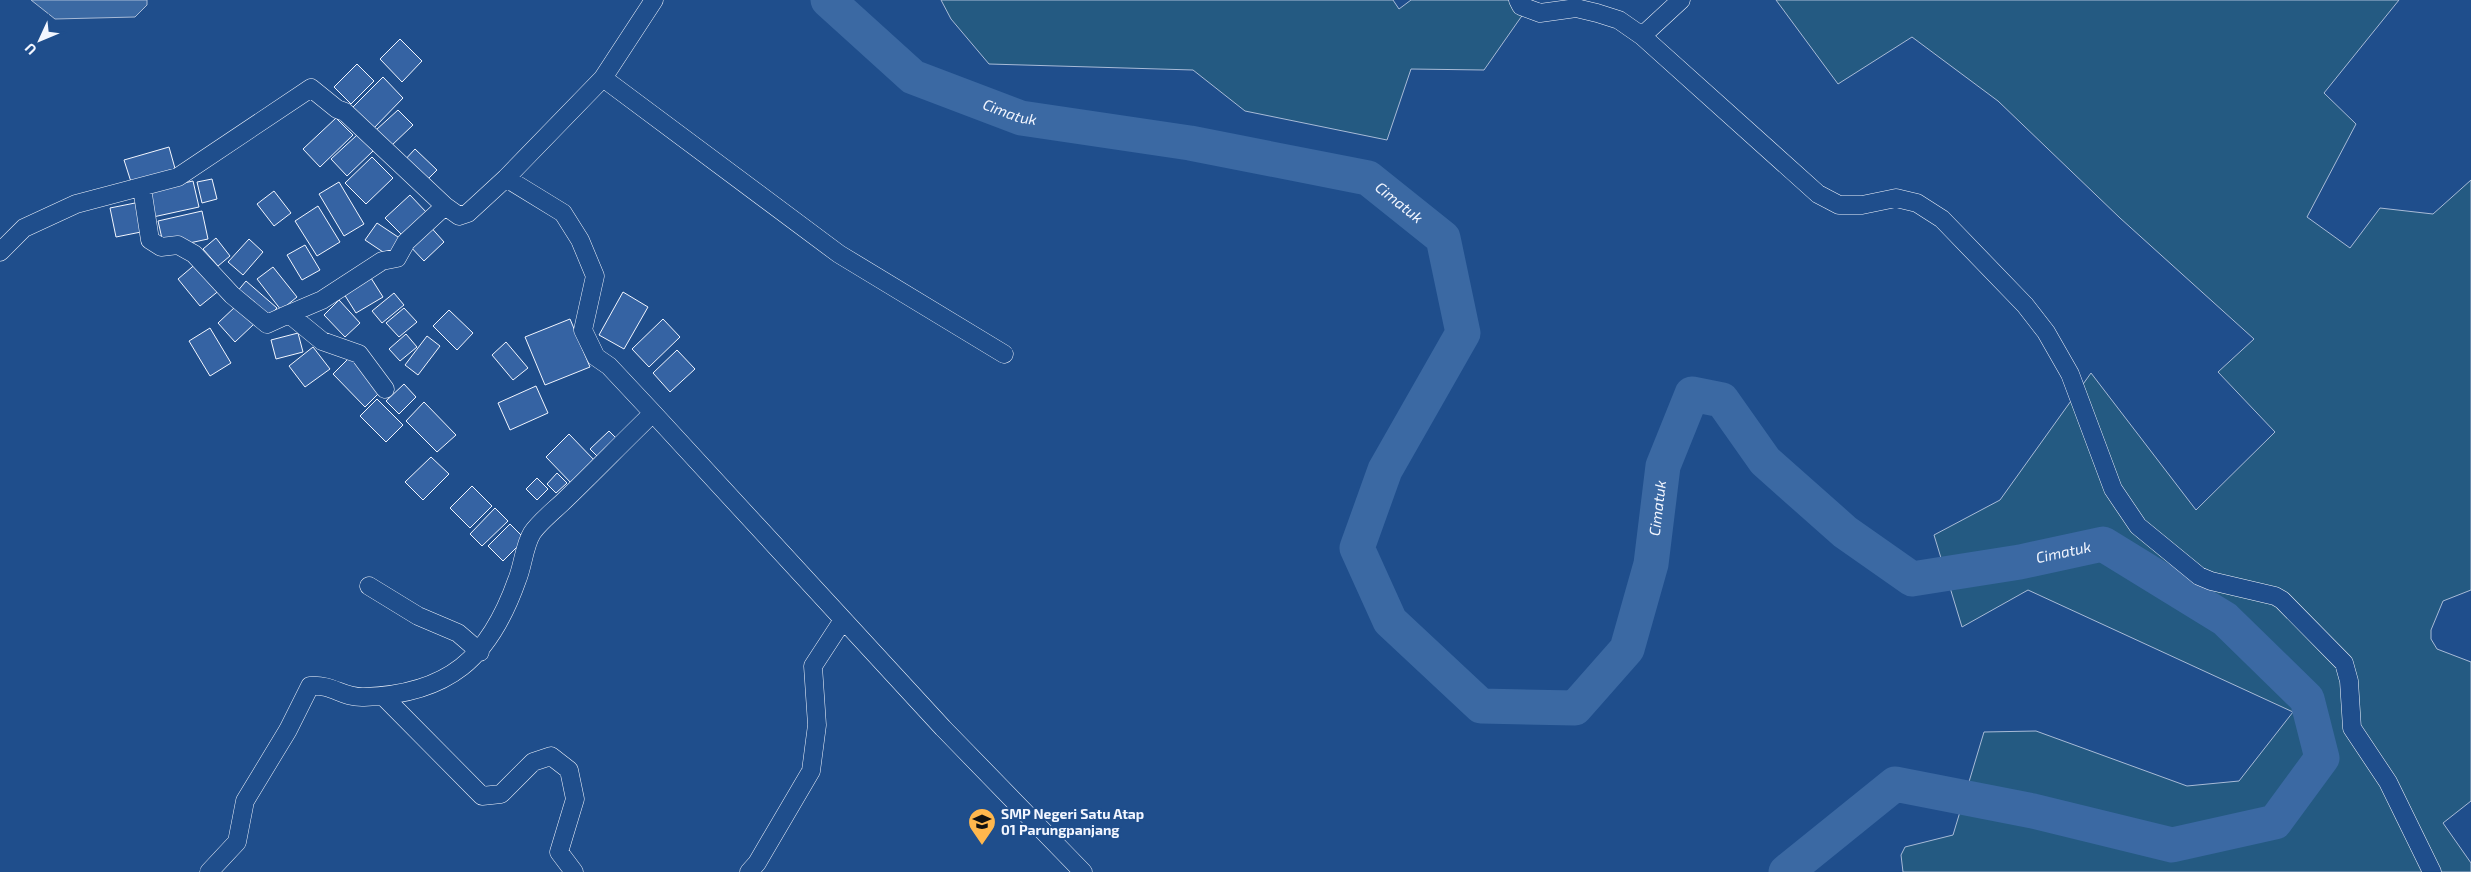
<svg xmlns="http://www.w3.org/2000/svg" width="2471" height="872" viewBox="0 0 2471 872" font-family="'Exo 2',sans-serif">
	<rect width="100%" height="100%" fill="#1f4e8c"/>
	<path fill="#245a82" stroke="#a8bbd7" d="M941,0H1393L1399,9L1411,0H1533L1484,70L1411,69L1387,140L1245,111L1193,70L989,64L951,19Z
		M1776,0H2399L2324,93L2356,124L2307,217L2350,248L2380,208L2433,214L2471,180V590L2443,601L2431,630V639L2437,649L2471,662V801L2443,823L2471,863V872H1903L1901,855L1905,847L1953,835L1984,732L2036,731L2187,786L2239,781L2293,712L2028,590L1962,627L1934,535L2000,500L2091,373L2196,510L2275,432L2218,372L2254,339L2120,218L1998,101L1912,37L1838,84Z"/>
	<path fill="#3b69a3" stroke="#a8bbd7" d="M31,0H147V5L135,17L55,19Z"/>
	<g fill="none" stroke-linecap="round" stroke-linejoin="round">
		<path stroke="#3b69a3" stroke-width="35" id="s1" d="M828,0L913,77L1021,118L1190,143L1368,178L1443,238L1463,333L1385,470L1357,548L1390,621L1481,706L1575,708L1627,649L1651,564L1663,466L1692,394L1722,400L1765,461L1845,532L1912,579L2020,562L2103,544L2225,619L2307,699L2322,758L2275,822L2172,845L2033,811L1895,784L1786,872"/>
	</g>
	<path fill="#3563a3" stroke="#f2f6ff" d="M400,39L422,61L402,82L380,59Z
		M357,64L374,81L351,104L334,87Z
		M383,77L403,98L373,129L352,108Z
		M398,110L413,125L391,146L376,130Z
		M336,118L353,135L320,167L303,149Z
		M357,135L373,151L347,176L331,159Z
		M169,147L176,172L132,185L124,160Z
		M415,149L437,170L424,183L402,163Z
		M372,157L393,178L366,204L345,183Z
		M212,179L217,199L202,203L197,182Z
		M193,181L199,207L153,217L147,191Z
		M339,182L364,224L344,236L319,194Z
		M274,191L291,213L274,226L257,204Z
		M410,195L427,213L403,236L385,218Z
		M140,202L146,231L116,237L110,208Z
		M318,206L340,242L317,256L295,221Z
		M202,211L208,239L180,245L163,243L158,221Z
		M377,223L401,239L389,256L365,240Z
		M428,224L444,242L424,261L407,243Z
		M216,238L230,256L218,266L203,249Z
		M249,239L263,252L243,275L228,262Z
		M305,245L320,270L302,280L287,255Z
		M198,262L221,289L200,306L178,279Z
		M273,267L297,297L281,310L257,279Z
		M371,278L383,297L356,313L344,294Z
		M246,281L277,308L266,320L236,293Z
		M623,292L648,307L624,349L599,335Z
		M394,293L404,305L382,323L372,311Z
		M339,300L360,323L345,337L324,315Z
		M236,306L254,324L235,342L218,323Z
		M404,308L417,322L399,337L386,323Z
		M449,310L473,333L457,350L433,326Z
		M570,319L590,367L545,385L525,337Z
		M663,319L680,337L649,367L632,349Z
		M210,328L231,363L210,376L189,341Z
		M298,333L303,352L276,359L271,340Z
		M406,334L417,347L400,361L389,349Z
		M427,336L440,346L418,375L405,365Z
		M506,342L528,368L513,380L492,355Z
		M313,347L330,369L305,387L289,366Z
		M677,350L695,369L670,392L653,373Z
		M351,356L383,389L365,407L333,374Z
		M404,384L416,397L399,414L386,401Z
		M536,386L548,413L510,430L498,403Z
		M377,399L403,425L386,442L360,416Z
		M424,402L456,435L437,452L406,421Z
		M609,431L617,439L599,458L590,449Z
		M569,434L596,462L573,485L546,457Z
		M431,457L449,474L423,500L405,482Z
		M557,473L567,483L556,493L547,484Z
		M537,478L548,489L537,500L526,489Z
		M472,486L492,506L470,528L450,508Z
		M495,508L508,521L482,546L470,534Z
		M510,524L525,539L503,561L488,546Z"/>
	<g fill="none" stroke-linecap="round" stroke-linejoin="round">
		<defs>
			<path id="minor" d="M1518,0L1521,6L1540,13L1576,8L1597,13L1619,20L1642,36L1818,194L1839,205H1862L1896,198L1917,203L1942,219L2025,305L2046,332L2070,374L2113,489L2138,526L2199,576L2211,581L2275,596L2282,600L2344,663L2349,681L2352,728L2388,782L2432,872
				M1642,36L1681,0
				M603,78L839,254L1004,354
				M506,178L563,213L580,240L595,276L583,330L596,357L609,366L653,413L943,728L1083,872
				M142,188L150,240L161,247L178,245L194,254L232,295L267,324L289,314L322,341L359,354L385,389
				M0,252L24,228L76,204L178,177L311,88L337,109L345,112L445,206L459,216L468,213L506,178L603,78L654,0
				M289,314L322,300L382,261L397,258L406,242L445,206
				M369,586L418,616L458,633L480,652
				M383,696L482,796L501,794L533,762L551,756L569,770L575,799L559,852L574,872
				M209,872L237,842L245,801L288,730L310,686C333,684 342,698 364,697C448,694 489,659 517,580C523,566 524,546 532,533C540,521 556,509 567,498C596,470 624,441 653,413
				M749,872L757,863L811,771L817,725L813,666L843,620"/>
		</defs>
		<use href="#minor" stroke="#f2f6ff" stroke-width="19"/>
		<use href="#minor" stroke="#1f4e8c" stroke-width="18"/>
	</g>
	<defs>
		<symbol id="school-pin" viewBox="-11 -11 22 30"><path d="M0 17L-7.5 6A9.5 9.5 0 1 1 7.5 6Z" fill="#ffb74d" stroke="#1f4e8c"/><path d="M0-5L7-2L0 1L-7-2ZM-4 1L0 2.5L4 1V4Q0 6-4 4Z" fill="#111"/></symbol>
	</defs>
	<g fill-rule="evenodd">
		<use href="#school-pin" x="966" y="806" width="32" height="43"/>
	</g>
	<g text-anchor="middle" stroke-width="4" stroke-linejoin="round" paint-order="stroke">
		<g font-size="14" font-weight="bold" fill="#f2f6ff" stroke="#1f4e8c" text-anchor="start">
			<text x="1001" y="819">SMP Negeri Satu Atap<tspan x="1001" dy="16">01 Parungpanjang</tspan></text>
		</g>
		<g font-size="15" font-style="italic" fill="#f2f6ff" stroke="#1f4e8c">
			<text dy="5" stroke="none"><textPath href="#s1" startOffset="218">Cimatuk</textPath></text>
			<text dy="5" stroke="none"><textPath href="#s1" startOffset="622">Cimatuk</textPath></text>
			<text dy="5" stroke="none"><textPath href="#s1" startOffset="1538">Cimatuk</textPath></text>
			<text dy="5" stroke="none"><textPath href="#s1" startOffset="2106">Cimatuk</textPath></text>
		</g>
	</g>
	<g transform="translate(40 40) rotate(226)" stroke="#1f4e8c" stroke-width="4" paint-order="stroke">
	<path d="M0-4L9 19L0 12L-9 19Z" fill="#f2f6ff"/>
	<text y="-8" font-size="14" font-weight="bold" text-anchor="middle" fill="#f2f6ff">U</text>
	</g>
</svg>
